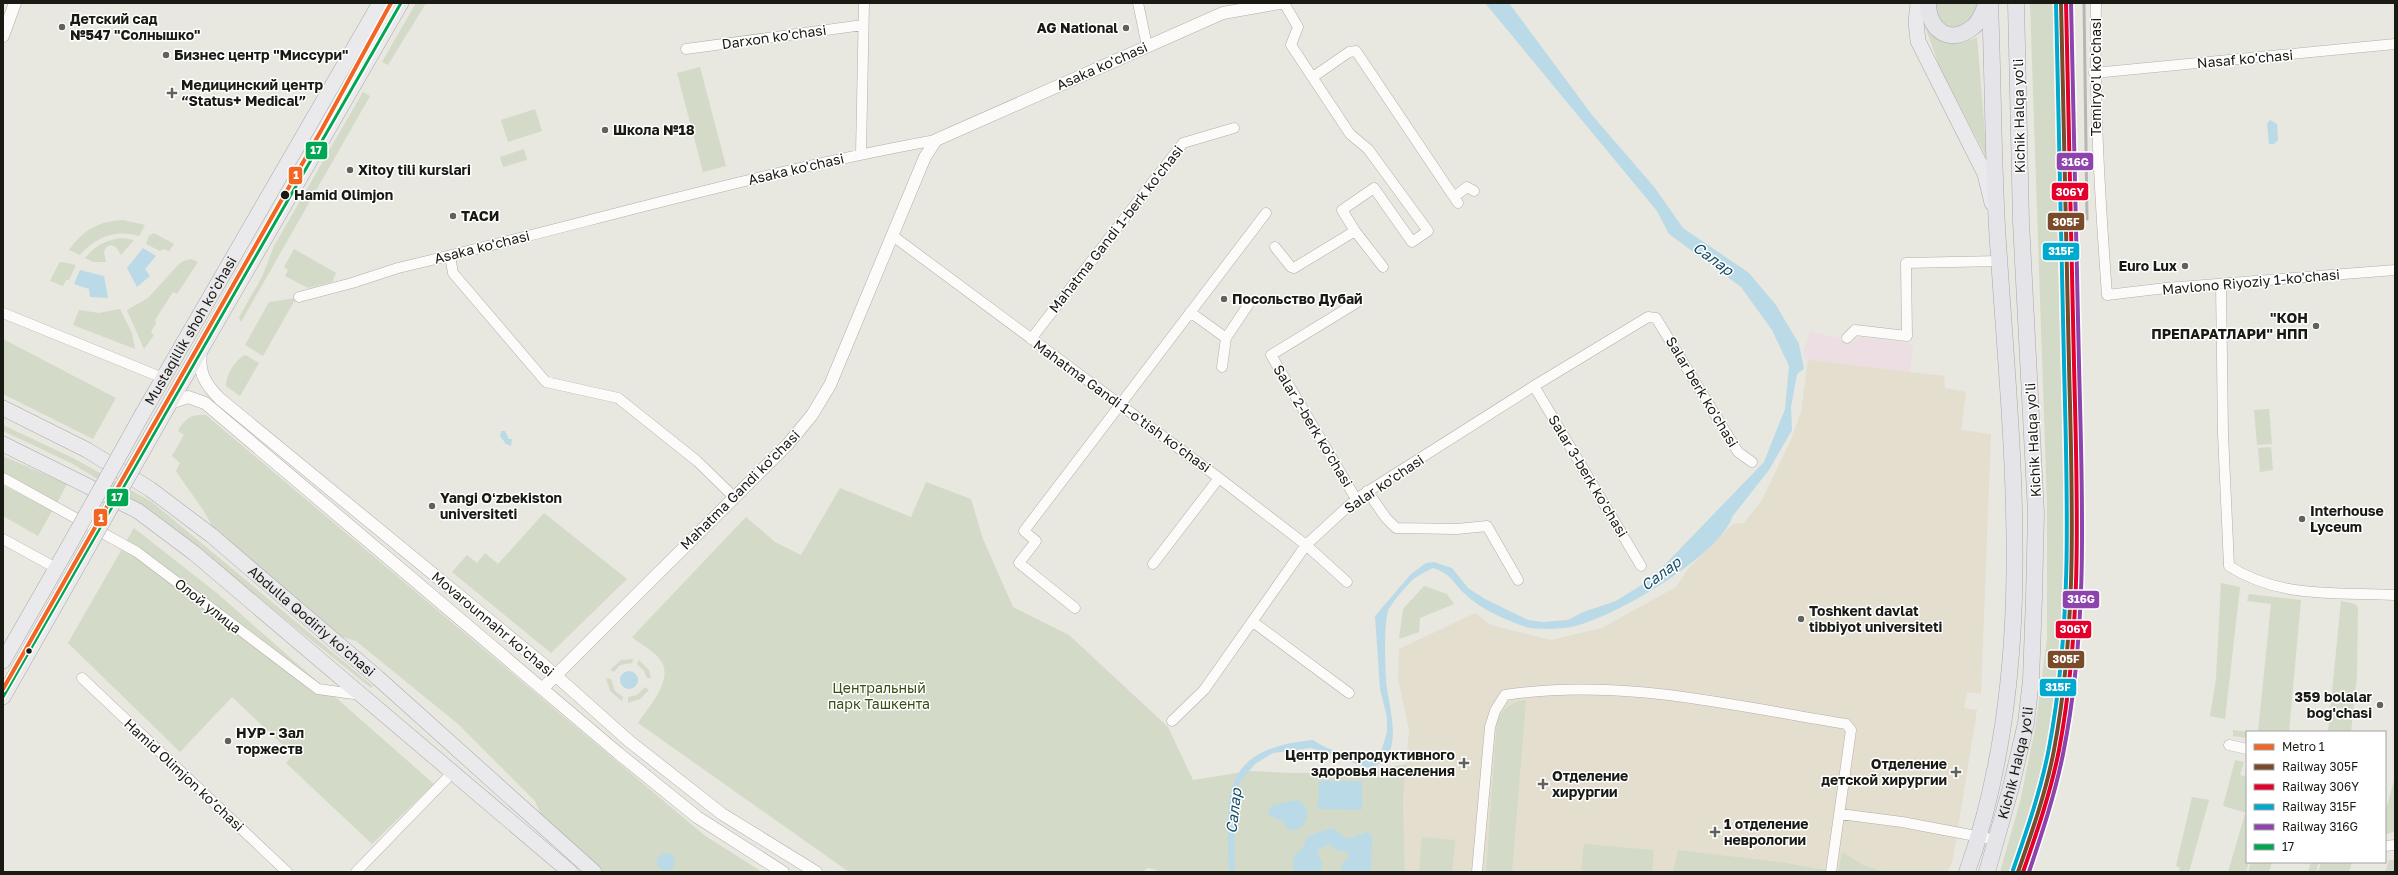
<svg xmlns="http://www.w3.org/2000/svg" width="2398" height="875" viewBox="0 0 2398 875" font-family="'Golos Text',sans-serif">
	<rect width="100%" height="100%" fill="#e8e7e0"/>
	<path fill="#ecdee2" d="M1810,332L1838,338L1847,346L1860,337L1913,344L1910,372L1808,360L1803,354Z"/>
	<path fill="#e4decf" d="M1808,360L1944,376L1945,388L1966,392L1961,430L1991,434L1981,694L1967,692L1964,708L1977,710L1953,859L1948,872H1405L1403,801L1409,730L1398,679L1399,649L1475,613L1491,625L1551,640L1602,628L1676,587L1687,570L1733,524L1744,523L1762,500L1790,442L1801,412Z"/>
	<path fill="#d3dac7" d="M416,3H426L388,65L382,62Z
		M1936,3H1977L1975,17L1959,30L1945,26L1935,15Z
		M2030,3H2056L2066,476V611L2058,694L2051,738L2031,818L2014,872H2000L2020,802L2035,729L2047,639V504Z
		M1924,24C1938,43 1955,48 1977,37L1987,158L1940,68Z
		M700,67L726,166L703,172L677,73Z
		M363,92L370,96L241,322L239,317L262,277L274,246Z
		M535,109L542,131L508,142L501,120Z
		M524,149L527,160L503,167L500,157Z
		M123,220L145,225L139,236C116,229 95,237 80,255L69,250C83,230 99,221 123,220Z
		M154,233L174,244L169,251L164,249L160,251L146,244L149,236Z
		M123,238L134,240L121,255L116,247L111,245L106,247L104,252L106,262H93L85,258C95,246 107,239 123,238Z
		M294,249L336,273L332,282L308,288L285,276L288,270L284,267Z
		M191,259L198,262L177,294L173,292L155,320L156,323L151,332L154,335L144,349L127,310L148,298L178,265L183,261Z
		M62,262L76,265L69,280H66L63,286L50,281L59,263Z
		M296,298L263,356L245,345L269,302Z
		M120,309L132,333L135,349L73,325L79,310L99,313Z
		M3,339L116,398L93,439L3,394Z
		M245,355L259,363L240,396L226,386C226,375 235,360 245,355Z
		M2269,409L2272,444L2257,445L2254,410Z
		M206,415L704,835L762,872H600L543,819L535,801L458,724L356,641L338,636L213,529C206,510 187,489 176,471L180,463L172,456L184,435L178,431C185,418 192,414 206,415Z
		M3,425L73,458L152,502L373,686L371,688L149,510L71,463L3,431Z
		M2271,447L2273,470L2260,472L2258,448Z
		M3,456L67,484L57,503L3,473Z
		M926,482L971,499L983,539L1013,607L1069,635L1168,727L1193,780L1250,771L1290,773L1368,772L1406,764L1403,801L1405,872H1162L1148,868L1142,872H849L638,723C648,708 674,680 661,661C656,652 640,644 632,637L746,517L775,542L801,555L840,488L911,517Z
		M3,485L52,511L38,536L3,516Z
		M544,513L627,579L551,653L452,572L467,555L477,563L485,553L498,564Z
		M134,528L218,594L434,784L372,844L286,763L293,755L232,697L180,752L68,643Z
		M2221,583L2240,587L2225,719L2210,716L2216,679Z
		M1424,586L1447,594L1454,604L1420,618L1419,632L1399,639L1403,609Z
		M2249,594L2301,600L2289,732H2258L2271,604L2247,601Z
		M2341,601L2355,604L2358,608L2357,676L2351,732H2328Z
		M633,659L632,663L620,665L614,672L610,670L621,660Z
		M639,660L649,670L651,678H647L644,671L637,664Z
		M606,678L611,679L615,691L623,697L622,701L610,691Z
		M645,687L649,690L640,699L628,703V697L637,695Z
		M1526,700L1512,872H1486L1497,722C1502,708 1511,702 1526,700Z
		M2233,730L2247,732V738L2233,736Z
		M2235,760L2244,762L2240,775L2247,777V813L2223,806Z
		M2395,777V831L2385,835V813Z
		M2192,797L2209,800L2189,872H2179L2180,868L2176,866Z
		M2245,814H2247V862H2249L2246,872H2228Z
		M1422,837L1455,840L1452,872H1419Z
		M1584,844L1654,850L1652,872H1581Z
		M1678,850L1786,863L1836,872H1673Z
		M1842,852L1865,866L1886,872H1838Z
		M2389,860H2395V872H2385Z
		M2251,862H2272L2269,872H2248Z
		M2311,862H2319L2316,872H2308Z
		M2321,862H2352L2349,872H2318Z"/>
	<path fill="#badae8" d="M1485,3H1509L1592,115L1655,188L1683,228L1749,273L1776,305L1799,344L1804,369L1797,374L1791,407L1792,430L1769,470L1732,517C1721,555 1610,620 1571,627C1563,629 1534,630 1526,627C1506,620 1480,609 1465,594C1451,581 1453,575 1433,568C1427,571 1420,574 1415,578C1409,582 1389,606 1388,611C1384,627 1385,662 1386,679C1387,705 1409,758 1369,768L1311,748L1273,753L1255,764L1240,782L1235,798V872H1229C1226,794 1220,749 1313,740C1329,751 1363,764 1381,752L1387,732V717L1380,689L1375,616L1411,574L1426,563L1434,562L1452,568L1468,588L1485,599L1528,620L1543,622L1568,620L1583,612L1616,601L1651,579L1764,462L1785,409L1789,366L1772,330L1741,287L1669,234L1657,211Z
		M2270,120L2277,124L2278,140L2274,144H2269L2267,124Z
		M143,248L156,256L145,269L150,276L137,287L127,268Z
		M80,270L104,276L108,298L90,297L89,289L74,284Z
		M501,431H505L509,439H512L511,446L506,444L500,436Z
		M620 680a9 9 0 1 1 18 0a9 9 0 1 1-18 0Z
		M1319,781H1362V810L1318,809Z
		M1297,800C1316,809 1306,833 1289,830L1283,822L1269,815L1268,811L1273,805Z
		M1333,828L1347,839L1368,832L1372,836L1371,872H1341L1343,863L1349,856L1347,852L1336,850L1330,844L1318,850L1317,853L1322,862L1321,872H1294L1293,857L1303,847L1308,836Z
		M657 862a9 9 0 1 1 18 0a9 9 0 1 1-18 0Z"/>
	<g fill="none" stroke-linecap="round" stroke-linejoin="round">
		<defs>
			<path id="minor" d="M1138,3L1147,46
				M2096,3C2094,101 2100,198 2107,295L2166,288L2395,270
				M686,49L863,25
				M2094,73L2395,44
				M1313,77L1349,52L1356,51L1458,203
				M861,153L864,3
				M1454,197L1467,187L1474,191
				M1355,231L1383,267
				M893,236L1219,478L1306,545L1347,582
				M1275,247L1291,267L1294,268L1355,231L1342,210L1374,188L1412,242L1428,231L1368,149L1350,134L1291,45L1298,27L1284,3
				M450,256L453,273L546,382L618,398L697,461L734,497
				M2221,284L2223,434L2229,566C2280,599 2337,592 2395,595
				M299,297L352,283L398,268C577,226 754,173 936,140
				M1356,303L1271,355L1356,499
				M1190,312L1226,338
				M3,313L163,378
				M1847,338L1855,330L1907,336L1906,263L2000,261
				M1031,339L1183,143L1234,128
				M1222,367L1226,338L1248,305
				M1534,386L1641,566
				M3,478L137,552L318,689L361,695
				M1367,491L1386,518L1396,528L1457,529L1487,526L1518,580
				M3,539L56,568
				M1153,564L1219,478
				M1075,608L1019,563L1036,541L1024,531L1266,213
				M1253,622L1349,693
				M82,678L287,872
				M1172,721L1204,690L1306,545L1356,499L1534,386L1648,317L1656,318L1738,452L1752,462
				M2229,745L2247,749
				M1840,814L1902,822L1997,840
				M2385,846L2395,845
				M356,872L453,772
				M1477,872L1490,727L1495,711L1505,695C1619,677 1734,706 1846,724L1851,730L1831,872"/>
			<path id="tertiary" d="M3,36L15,3
				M201,352C198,373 206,385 220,399L544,665L629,741L722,814L816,872
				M170,403L188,397L205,403L618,753L697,817L783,872
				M543,688L788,444L812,415L830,385L925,157L936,140L1223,13L1280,3"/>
			<g id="primary">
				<path d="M1918,3L1916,22L1918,41L1985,174L1992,203"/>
				<path id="s1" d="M3,408L87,450L150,489L211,535L378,678L594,872"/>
				<path id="s2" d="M143,413L380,3"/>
				<path d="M159,422L401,3"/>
				<path d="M3,444L138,511L194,553L570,872"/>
				<path d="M3,661L66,551"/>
				<path d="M3,697L81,560"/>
			</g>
			<g id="trunk">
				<path d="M1928,3C1928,30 1950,46 1973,27C1980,22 1983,11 1987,3"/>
				<path d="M1967,872C2041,665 2010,441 1997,227C1993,153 1993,78 1990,3"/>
				<path id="s3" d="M1987,872L2011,787L2026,723L2031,680L2034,597L2036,513L2021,222L2016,3"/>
			</g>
		</defs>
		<use href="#minor" stroke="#b0afaa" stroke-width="11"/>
		<use href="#tertiary" stroke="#b0afaa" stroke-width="13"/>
		<use href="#primary" stroke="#a9a8ad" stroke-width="16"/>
		<use href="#trunk" stroke="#a9a8ad" stroke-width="17"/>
		<use href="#minor" stroke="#fcfbfa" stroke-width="10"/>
		<use href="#tertiary" stroke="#fcfbfa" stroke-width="12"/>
		<use href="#primary" stroke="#eaeaed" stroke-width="15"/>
		<use href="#trunk" stroke="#e4e4e9" stroke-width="16"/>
		<path stroke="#b6b6b4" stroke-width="3" d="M2084,3L2087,219
			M2025,872L2060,750L2068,698L2076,605L2079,484L2068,3"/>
		<defs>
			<path id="primary-bridge" d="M66,551L143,413
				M81,560L159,422"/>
		</defs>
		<use href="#primary-bridge" stroke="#a9a8ad" stroke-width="16" stroke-linecap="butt"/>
		<use href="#primary-bridge" stroke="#eaeaed" stroke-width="15"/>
		<defs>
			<path id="bus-1" d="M3,697L401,3"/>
		</defs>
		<use href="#bus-1" stroke="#fff" stroke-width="6"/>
		<use href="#bus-1" stroke="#00a651" stroke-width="3"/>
		<defs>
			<path id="rail-1" d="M2018,872C2032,832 2046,792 2054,750C2078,622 2072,493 2069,364C2066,243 2064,123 2061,3"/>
			<path id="rail-2" d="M2023,872C2037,832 2051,791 2059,750C2083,622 2077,493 2074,364C2071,243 2069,123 2066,3"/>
			<path id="rail-3" d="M2013,870C2027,830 2041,790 2049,748C2073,621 2067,492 2064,363C2061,243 2059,123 2056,3"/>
			<path id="rail-4" d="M2029,872C2042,833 2055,794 2063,754C2089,625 2082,494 2079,364C2076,243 2074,123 2071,3"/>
		</defs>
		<use href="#rail-1" stroke="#fff" stroke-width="7"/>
		<use href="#rail-2" stroke="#fff" stroke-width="7"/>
		<use href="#rail-3" stroke="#fff" stroke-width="7"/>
		<use href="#rail-4" stroke="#fff" stroke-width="7"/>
		<use href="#rail-1" stroke="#7a4b2a" stroke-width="4"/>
		<use href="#rail-2" stroke="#e4002b" stroke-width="4"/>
		<use href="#rail-3" stroke="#00a9ce" stroke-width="4"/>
		<use href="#rail-4" stroke="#8e44ad" stroke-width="4"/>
		<defs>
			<path id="metro-1" d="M3,689L322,129L391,3"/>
		</defs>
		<use href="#metro-1" stroke="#fff" stroke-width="7"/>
		<use href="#metro-1" stroke="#f26522" stroke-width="4"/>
	</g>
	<g fill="#62625c" stroke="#fff" stroke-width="1.5">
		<circle cx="62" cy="27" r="4"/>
		<circle cx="1126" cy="28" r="4"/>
		<circle cx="166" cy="55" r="4"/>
		<path d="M170 87h4v4h4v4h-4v4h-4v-4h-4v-4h4z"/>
		<circle cx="605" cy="130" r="4"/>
		<circle cx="350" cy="170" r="4"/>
		<circle cx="453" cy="216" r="4"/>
		<circle cx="2185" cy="266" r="4"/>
		<circle cx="1224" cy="299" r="4"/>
		<circle cx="2316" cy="326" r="4"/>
		<circle cx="432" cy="506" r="4"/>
		<circle cx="2302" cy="519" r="4"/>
		<circle cx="1801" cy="619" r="4"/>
		<circle cx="2380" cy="705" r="4"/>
		<circle cx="228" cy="741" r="4"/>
		<path d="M1462 757h4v4h4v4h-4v4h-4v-4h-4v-4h4z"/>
		<path d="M1954 766h4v4h4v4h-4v4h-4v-4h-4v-4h4z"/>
		<path d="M1541 778h4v4h4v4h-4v4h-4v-4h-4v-4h4z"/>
		<path d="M1713 826h4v4h4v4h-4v4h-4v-4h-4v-4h4z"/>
	</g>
	<g fill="#1a1a15" stroke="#fff" stroke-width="1.5">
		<circle cx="285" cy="195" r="5"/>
		<circle cx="29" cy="651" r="3.5"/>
	</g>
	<g text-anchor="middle" stroke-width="3" stroke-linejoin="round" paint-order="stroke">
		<g font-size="14" font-weight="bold" fill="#1a1a15" stroke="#fff" text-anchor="start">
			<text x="70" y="24">Детский сад<tspan x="70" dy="16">№547 "Солнышко"</tspan></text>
			<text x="1118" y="33" text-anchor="end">AG National</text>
			<text x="174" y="60">Бизнес центр "Миссури"</text>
			<text x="181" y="90">Медицинский центр<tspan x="181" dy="16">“Status+ Medical”</tspan></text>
			<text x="613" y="135">Школа №18</text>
			<text x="358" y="175">Xitoy tili kurslari</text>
			<text x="461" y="221">ТАСИ</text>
			<text x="2177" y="271" text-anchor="end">Euro Lux</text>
			<text x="1232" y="304">Посольство Дубай</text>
			<text x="2308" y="323" text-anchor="end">"КОН<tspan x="2308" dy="16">ПРЕПАРАТЛАРИ" НПП</tspan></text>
			<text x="440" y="503">Yangi Oʻzbekiston<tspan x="440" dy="16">universiteti</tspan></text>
			<text x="2310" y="516">Interhouse<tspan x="2310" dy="16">Lyceum</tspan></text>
			<text x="1809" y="616">Toshkent davlat<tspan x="1809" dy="16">tibbiyot universiteti</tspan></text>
			<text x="2372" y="702" text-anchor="end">359 bolalar<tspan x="2372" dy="16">bog'chasi</tspan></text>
			<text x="236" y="738">НУР - Зал<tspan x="236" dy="16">торжеств</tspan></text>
			<text x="1455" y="760" text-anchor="end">Центр репродуктивного<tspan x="1455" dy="16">здоровья населения</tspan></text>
			<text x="1947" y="769" text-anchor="end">Отделение<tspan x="1947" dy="16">детской хирургии</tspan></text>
			<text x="1552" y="781">Отделение<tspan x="1552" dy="16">хирургии</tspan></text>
			<text x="1724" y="829">1 отделение<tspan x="1724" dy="16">неврологии</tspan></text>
		</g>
		<g font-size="14" fill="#1a1a15" stroke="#fff">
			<text transform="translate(774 37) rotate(-8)" y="5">Darxon ko'chasi</text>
			<text transform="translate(2245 59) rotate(-5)" y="5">Nasaf ko'chasi</text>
			<text transform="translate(1102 66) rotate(-24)" y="5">Asaka ko'chasi</text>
			<text transform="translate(2096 77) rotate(-90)" y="5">Temiryo'l ko'chasi</text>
			<text transform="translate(2019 116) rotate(-91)" y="5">Kichik Halqa yo'li</text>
			<text transform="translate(796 169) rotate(-13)" y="5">Asaka ko'chasi</text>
			<text transform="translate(1116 229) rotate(-52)" y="5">Mahatma Gandi 1-berk ko'chasi</text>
			<text transform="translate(482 247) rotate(-14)" y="5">Asaka ko'chasi</text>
			<text transform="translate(2251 282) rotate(-5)" y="5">Mavlono Riyoziy 1-ko'chasi</text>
			<text dy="5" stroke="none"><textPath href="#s2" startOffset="95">Mustaqillik shoh ko'chasi</textPath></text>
			<text transform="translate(1702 392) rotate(59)" y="5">Salar berk ko'chasi</text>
			<text transform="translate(1122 406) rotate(36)" y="5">Mahatma Gandi 1-o'tish ko'chasi</text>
			<text transform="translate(1313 426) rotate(59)" y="5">Salar 2-berk ko'chasi</text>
			<text transform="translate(2033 440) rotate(-93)" y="5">Kichik Halqa yo'li</text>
			<text transform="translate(1588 476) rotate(59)" y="5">Salar 3-berk ko'chasi</text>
			<text transform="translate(1384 484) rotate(-34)" y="5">Salar ko'chasi</text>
			<text transform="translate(740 490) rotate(-45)" y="5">Mahatma Gandi ko'chasi</text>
			<text transform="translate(208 606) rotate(38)" y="5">Олой улица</text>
			<text dy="5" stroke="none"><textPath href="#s1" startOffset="377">Abdulla Qodiriy ko'chasi</textPath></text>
			<text transform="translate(493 624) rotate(40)" y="5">Movarounnahr ko'chasi</text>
			<text dy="5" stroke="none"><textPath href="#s3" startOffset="113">Kichik Halqa yo'li</textPath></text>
			<text transform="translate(184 775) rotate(43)" y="5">Hamid Olimjon ko’chasi</text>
		</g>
		<g font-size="14" font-weight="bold" fill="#1a1a15" stroke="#fff" text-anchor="start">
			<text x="294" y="200">Hamid Olimjon</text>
		</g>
		<g font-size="14" fill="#374e14" stroke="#fff">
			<text x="879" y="693">Центральный<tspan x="879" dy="16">парк Ташкента</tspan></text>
		</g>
		<g font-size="15" font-style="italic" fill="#174f68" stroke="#fff">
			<text transform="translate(1713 259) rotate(36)" y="5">Салар</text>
			<text transform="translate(1661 574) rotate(-37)" y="5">Салар</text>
			<text transform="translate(1234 811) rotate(-83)" y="5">Салар</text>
		</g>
	</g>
	<g stroke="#fff" stroke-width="1.5">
		<rect x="305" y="141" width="23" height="19" rx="4" fill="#00a651"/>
		<rect x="2056" y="152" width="38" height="19" rx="4" fill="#8e44ad"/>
		<rect x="288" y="166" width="15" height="19" rx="4" fill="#f26522"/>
		<rect x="2051" y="182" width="38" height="19" rx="4" fill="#e4002b"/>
		<rect x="2047" y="212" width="38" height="19" rx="4" fill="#7a4b2a"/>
		<rect x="2042" y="242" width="38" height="19" rx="4" fill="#00a9ce"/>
		<rect x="106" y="488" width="23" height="19" rx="4" fill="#00a651"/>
		<rect x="93" y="508" width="15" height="19" rx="4" fill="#f26522"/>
		<rect x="2062" y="590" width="38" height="19" rx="4" fill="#8e44ad"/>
		<rect x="2055" y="620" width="37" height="19" rx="4" fill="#e4002b"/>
		<rect x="2047" y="650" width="38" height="19" rx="4" fill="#7a4b2a"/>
		<rect x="2039" y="678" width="38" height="19" rx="4" fill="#00a9ce"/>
	</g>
	<g font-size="11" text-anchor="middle" font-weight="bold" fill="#fff">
		<text x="316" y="154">17</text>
		<text x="2075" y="166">316G</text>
		<text x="296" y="179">1</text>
		<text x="2070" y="196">306Y</text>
		<text x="2066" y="226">305F</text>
		<text x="2061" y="255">315F</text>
		<text x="117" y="501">17</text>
		<text x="101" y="522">1</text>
		<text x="2081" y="603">316G</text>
		<text x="2074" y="633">306Y</text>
		<text x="2066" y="663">305F</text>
		<text x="2058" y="691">315F</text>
	</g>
	<rect width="2398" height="875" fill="none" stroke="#1a1a15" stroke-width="8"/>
	<rect x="2246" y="731" width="140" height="132" fill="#ffffff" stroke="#a3a3a1"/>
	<rect x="2254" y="744" width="20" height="6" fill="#f26522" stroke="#a3a3a1"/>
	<text x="2282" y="751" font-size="12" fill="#1a1a15">Metro 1</text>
	<rect x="2254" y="764" width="20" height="6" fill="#7a4b2a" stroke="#a3a3a1"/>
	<text x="2282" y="771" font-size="12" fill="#1a1a15">Railway 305F</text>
	<rect x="2254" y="784" width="20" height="6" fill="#e4002b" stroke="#a3a3a1"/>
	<text x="2282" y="791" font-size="12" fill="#1a1a15">Railway 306Y</text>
	<rect x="2254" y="804" width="20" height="6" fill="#00a9ce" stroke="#a3a3a1"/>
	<text x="2282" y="811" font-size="12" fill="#1a1a15">Railway 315F</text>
	<rect x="2254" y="824" width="20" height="6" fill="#8e44ad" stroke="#a3a3a1"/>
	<text x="2282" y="831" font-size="12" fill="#1a1a15">Railway 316G</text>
	<rect x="2254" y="844" width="20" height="6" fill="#00a651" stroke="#a3a3a1"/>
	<text x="2282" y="851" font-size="12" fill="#1a1a15">17</text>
</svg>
